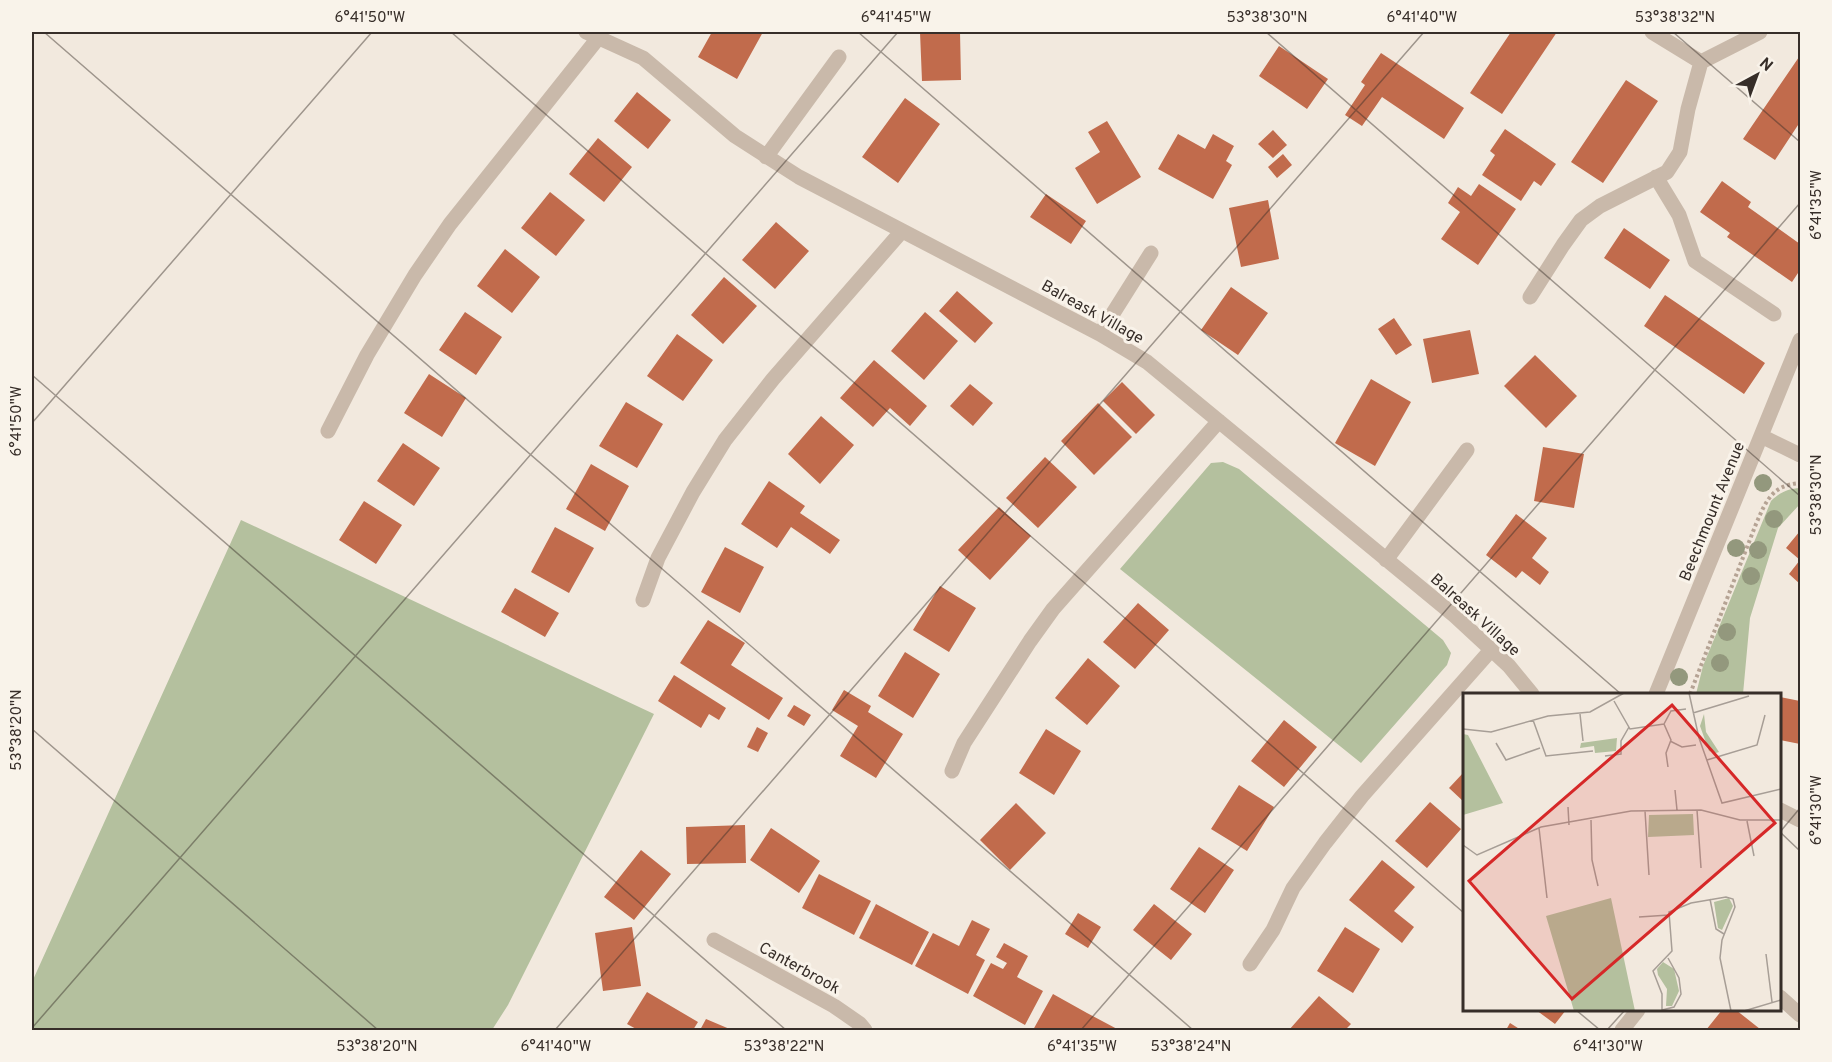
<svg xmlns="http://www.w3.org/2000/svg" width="1832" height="1062" viewBox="0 0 1832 1062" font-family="Overpass,sans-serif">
	<rect width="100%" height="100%" fill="#f2e9de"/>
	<path fill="#b4c09e" d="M1223,462L1239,469L1443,640L1451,653L1447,665L1361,763L1120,569L1211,463Z
		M1800,488V504L1778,528L1750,618L1743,694H1696L1703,666L1771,501C1780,492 1788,489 1800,488Z
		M241,520L654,714L508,1005L492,1030H32V982Z"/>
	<path fill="#c16b4c" d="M712,32H763L737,79L698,57Z
		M920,32H960L961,80L922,81Z
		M1511,32H1557L1502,114L1470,93Z
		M1279,46L1328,79L1307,109L1259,76Z
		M1381,53L1464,108L1444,139L1382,97L1362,126L1345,115L1365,85L1361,82Z
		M1799,57L1800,58V122L1775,160L1743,139Z
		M1626,80L1658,101L1603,183L1571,162Z
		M637,92L671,120L648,149L614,121Z
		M905,98L940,124L898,183L862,157Z
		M1107,121L1141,177L1097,204L1075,168L1100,152L1088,132Z
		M1505,129L1556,164L1541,186L1534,181L1521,201L1482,175L1495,155L1490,151Z
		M1273,130L1287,145L1273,158L1258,144Z
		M1178,134L1205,149L1213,134L1234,146L1226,161L1232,165L1213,199L1158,169Z
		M598,138L632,167L604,202L569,174Z
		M1283,154L1292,165L1277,178L1268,167Z
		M1722,181L1751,202L1748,207L1800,244V270L1792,282L1727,237L1730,233L1700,212Z
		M1479,184L1516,209L1478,265L1441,239L1460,212L1448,203L1458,187L1471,196Z
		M550,192L585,220L556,256L521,228Z
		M1046,194L1086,221L1071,244L1030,217Z
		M1268,200L1279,259L1241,267L1229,208Z
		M776,222L809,251L775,289L742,260Z
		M1624,228L1670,260L1650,289L1604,258Z
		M505,249L540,277L512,313L477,286Z
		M724,277L757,306L723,344L691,315Z
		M1231,287L1268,313L1238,355L1201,330Z
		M957,291L993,323L975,343L939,311Z
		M1665,295L1765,363L1744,394L1644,326Z
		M465,312L502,337L476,375L439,350Z
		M925,312L958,341L924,380L891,351Z
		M1394,318L1412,345L1396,355L1378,329Z
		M1470,330L1479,374L1432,383L1423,339Z
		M677,334L713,360L683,401L647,376Z
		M1535,355L1577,396L1546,428L1504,386Z
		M874,360L927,406L910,426L890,408L873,427L840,398Z
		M429,374L466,398L442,437L404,413Z
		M1371,379L1411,402L1375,466L1335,443Z
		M1122,382L1155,415L1136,434L1103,401Z
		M970,384L993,403L973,426L950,406Z
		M626,402L663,424L637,468L599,446Z
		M1098,403L1132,437L1094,475L1061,441Z
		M821,416L854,445L820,484L788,454Z
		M403,443L440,468L414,506L377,481Z
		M1543,447L1584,454L1574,508L1534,501Z
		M1045,457L1077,487L1038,528L1006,498Z
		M591,464L629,486L605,531L566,509Z
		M769,481L805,506L800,513L840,540L830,554L791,527L777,548L741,524Z
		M364,501L402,525L376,564L339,540Z
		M999,507L1031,536L990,580L958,550Z
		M1516,514L1547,538L1532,558L1549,572L1540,585L1522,571L1516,578L1486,555Z
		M555,527L594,548L569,593L531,572Z
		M1800,531V560L1786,548Z
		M725,547L764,567L740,613L701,592Z
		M1800,560V584L1789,574Z
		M940,586L976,608L949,652L913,630Z
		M515,588L559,613L545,637L501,612Z
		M1138,603L1169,630L1135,669L1103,642Z
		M708,620L745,643L731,665L783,698L769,720L680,663Z
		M905,652L940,674L913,718L878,696Z
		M1088,658L1120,686L1087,725L1055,698Z
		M674,675L726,708L719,720L709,714L701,728L658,701Z
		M844,690L871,706L868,712L903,734L876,778L840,756L858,726L832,710Z
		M1780,697L1800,701V744L1780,740Z
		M794,705L811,715L804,726L787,716Z
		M1284,720L1317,747L1284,787L1251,761Z
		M757,727L768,733L758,752L747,747Z
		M1046,729L1081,751L1054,795L1019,773Z
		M1464,772V802L1449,788Z
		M1239,785L1274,807L1247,851L1211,829Z
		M1430,802L1461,829L1427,868L1395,841Z
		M1016,803L1046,833L1010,870L980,840Z
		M745,825L746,863L687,864L686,827Z
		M771,828L820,861L799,893L750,860Z
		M1199,847L1234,870L1205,913L1170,889Z
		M641,850L671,874L634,920L604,897Z
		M1382,860L1415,887L1394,911L1414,927L1402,943L1349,900Z
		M819,874L871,901L854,935L802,908Z
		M876,904L929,932L912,965L859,938Z
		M1154,904L1192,934L1171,960L1133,930Z
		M1078,913L1101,927L1088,948L1065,934Z
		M972,920L990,929L976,955L985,960L968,994L915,966L933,933L959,946Z
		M632,927L641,986L603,991L595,933Z
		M1345,927L1380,949L1353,993L1317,971Z
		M1004,943L1028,956L1017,977L1043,991L1025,1025L973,996L991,963L1003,969L1007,963L996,957Z
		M647,992L698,1022L693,1030H638L627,1024Z
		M1053,994L1087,1013L1119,1030H1033Z
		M1319,996L1351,1024L1345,1030H1289Z
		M1536,1010H1566L1555,1024Z
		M1722,1010H1736L1760,1029L1759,1030H1706Z
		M706,1019L732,1030H700Z
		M1510,1023L1521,1030H1506Z"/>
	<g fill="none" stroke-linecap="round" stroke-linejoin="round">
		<path stroke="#b5a394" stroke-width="4" stroke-dasharray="3 3" stroke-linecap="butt" d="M1690,694L1756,524C1766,501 1772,485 1800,483"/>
		<path stroke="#c9b9aa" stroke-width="15" d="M586,32L643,58L735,136L799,177L1100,334L1147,362L1455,616L1509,666L1532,694
			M1652,32L1701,62
			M766,157L839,57
			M1656,177L1679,215L1695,261L1774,314
			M1530,297L1563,245L1581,220L1600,206L1667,172L1680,152L1688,109L1701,62L1760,32
			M1100,334L1151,253
			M328,431L367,355L415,275L450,224L599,37
			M1761,436L1800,455
			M1386,560L1467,450
			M643,600L658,558L693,492L725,440L773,379L902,231
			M1656,694L1800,340
			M952,771L964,743L1030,641L1053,609L1219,421
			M1780,810L1800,820
			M714,940L834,1006L860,1024L865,1030
			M1250,964L1273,930L1293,888L1325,843L1362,796L1491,650
			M1780,997L1800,1015
			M1622,1030L1638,1010"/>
	</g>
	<g fill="#93987d">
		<circle cx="1763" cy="483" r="9"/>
		<circle cx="1774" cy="519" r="9"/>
		<circle cx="1736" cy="548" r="9"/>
		<circle cx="1758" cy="550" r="9"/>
		<circle cx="1751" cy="576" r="9"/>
		<circle cx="1727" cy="632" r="9"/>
		<circle cx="1720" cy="663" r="9"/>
		<circle cx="1679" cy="677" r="9"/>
	</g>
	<path fill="none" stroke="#372e29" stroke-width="1.5" stroke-opacity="0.45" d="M44,32L1193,1030M451,32L1464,913M858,32L1621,694M1266,32L1800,496M1673,32L1800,142M32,375L786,1030M32,423L372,32M32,729L378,1030M1780,832L1800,808M1780,832L1800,851M1576,1010L1600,1030M32,1028L898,32M555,1030L1424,32M1081,1030L1800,203M1607,1030L1625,1010"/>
	<g text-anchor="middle" stroke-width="6" stroke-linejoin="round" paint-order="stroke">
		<g font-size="16" fill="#372e29" stroke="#f9f3ea">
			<text transform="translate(1093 311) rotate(29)" y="6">Balreask Village</text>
			<text transform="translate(1711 511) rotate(-68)" y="6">Beechmount Avenue</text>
			<text transform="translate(1476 614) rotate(42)" y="6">Balreask Village</text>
			<text transform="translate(800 967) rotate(29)" y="6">Canterbrook</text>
		</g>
	</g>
	<g transform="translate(1463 693)">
		<rect width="318" height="318" fill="#f2e9de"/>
		<path d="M241,21L243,39L256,59L253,60L246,58L237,33ZM0,41L5,42L40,110L0,122ZM154,45L153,58L132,60L131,53L117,55L118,50ZM230,121L231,142L185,144L186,122ZM148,205L172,318H111L83,223ZM266,205L270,213L259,237L255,235L251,209ZM200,269L211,276L216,298L209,313H203L204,296L195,282L194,276Z" fill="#b4c09e"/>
		<path fill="none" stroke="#a79e96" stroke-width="1.5" d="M226,0L236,45L259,110L318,96M151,8L167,36L201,31M230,20L286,3M117,21L120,48M70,27L83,63L130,58M0,36L28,39L85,23L127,19L161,0M207,48L219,54L233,52M33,50L43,67L77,55M142,63L158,61V48L166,34M244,67L294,52L302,22M205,74L203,60L208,47L201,31L208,18L223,16M212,97L214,117M105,114L106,132M234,117L238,175M182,118L186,182M128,127L129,167L135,193M284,128L291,163M76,135L84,205M0,152L14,162L78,134L168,118L238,117L277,127H318M247,206L253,236L261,241M176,224L206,222M303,261L309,309M199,317L211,314L218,301L216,285L205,265M199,318V301L190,278L209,258L206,219L228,210L263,204L270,206L272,214L259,247L257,265L268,318M281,318L318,307"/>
		<path fill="#d62828" fill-opacity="0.15" stroke="#d62828" stroke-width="3" d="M209,12L312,130L109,306L6,188Z"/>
		<rect width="318" height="318" fill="none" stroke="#372e29" stroke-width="3"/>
	</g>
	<rect width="1832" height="1062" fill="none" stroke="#f9f3ea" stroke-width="66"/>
	<g transform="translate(1757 75) rotate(41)" stroke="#f9f3ea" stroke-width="4.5" paint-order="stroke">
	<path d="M0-4.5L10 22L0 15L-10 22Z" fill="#372e29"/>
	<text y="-9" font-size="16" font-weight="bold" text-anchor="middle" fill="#372e29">N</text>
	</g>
	<rect x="33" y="33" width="1766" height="996" fill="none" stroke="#372e29" stroke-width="2"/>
	<g font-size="15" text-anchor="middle" fill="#372e29">
		<text x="370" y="22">6°41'50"W</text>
		<text x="896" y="22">6°41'45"W</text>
		<text x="1267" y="22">53°38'30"N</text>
		<text x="1422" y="22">6°41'40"W</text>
		<text x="1675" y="22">53°38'32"N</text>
		<text transform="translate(1816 205) rotate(-90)" y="5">6°41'35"W</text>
		<text transform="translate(16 421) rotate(-90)" y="5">6°41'50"W</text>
		<text transform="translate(1816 495) rotate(-90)" y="5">53°38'30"N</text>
		<text transform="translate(16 730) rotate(-90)" y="5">53°38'20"N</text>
		<text transform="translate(1816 810) rotate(-90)" y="5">6°41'30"W</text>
		<text x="377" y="1051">53°38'20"N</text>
		<text x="556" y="1051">6°41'40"W</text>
		<text x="784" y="1051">53°38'22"N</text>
		<text x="1082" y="1051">6°41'35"W</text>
		<text x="1191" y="1051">53°38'24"N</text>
		<text x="1608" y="1051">6°41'30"W</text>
	</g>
</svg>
